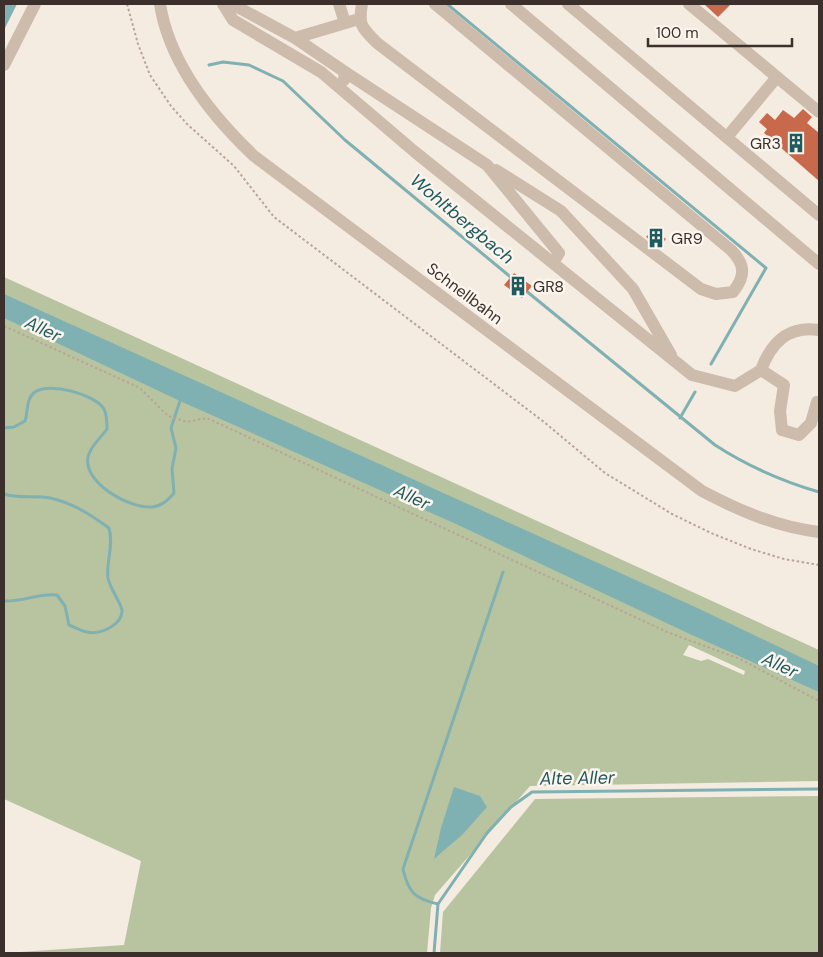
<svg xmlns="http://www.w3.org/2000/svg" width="823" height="957" viewBox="0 0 823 957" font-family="'DM Sans',sans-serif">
	<rect width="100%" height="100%" fill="#f4ebe1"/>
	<path fill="#b8c4a0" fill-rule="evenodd" d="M4,277L819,650V781L530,786L435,895L431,908L427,953H5L124,945L141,861L4,799ZM689,645L745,671L744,675L708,659L701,661L683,655Z
		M819,796V953H440L443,912L535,799Z"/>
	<path fill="#7fb0b2" d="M4,4H17L4,30Z
		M4,294L693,606L819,666V692L692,635L456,524L180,401L4,318Z
		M454,787L480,796L487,807L463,834L434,859L441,828Z"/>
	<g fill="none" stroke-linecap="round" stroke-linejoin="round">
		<path stroke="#7fb0b2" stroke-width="3" d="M447,4L766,268L711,364
			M209,65L223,62L249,65L283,81L345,140L513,279
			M525,290L715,445C749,467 781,481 819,492
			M680,418L695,392
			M4,428L14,427L25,421C28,412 26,398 35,392C49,382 95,394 104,409C107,415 107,423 107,429C101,438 90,446 88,457C83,483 130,509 152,507C162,506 168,500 174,493L172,469L176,448L171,428L181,398
			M4,494C19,499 35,495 50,498C73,503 91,515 109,528C114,546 106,561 108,578C110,589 121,603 122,610C123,625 100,635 87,632C81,631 75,627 69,625L65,606L57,595C38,593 23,602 4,601
			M438,904C415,899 408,892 403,869L503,572
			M434,953L438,904L487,833L511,807L532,792L819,789"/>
	</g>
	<path fill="#c8694b" d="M704,4H731L718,17Z
		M803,109L812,117L807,123L819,133V181L764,133L767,129L759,122L767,113L775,120L783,110L794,118Z
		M653,229L666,239L659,247L646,237Z
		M514,273L532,286L522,298L504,285Z"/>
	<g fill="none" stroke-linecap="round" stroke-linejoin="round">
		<path stroke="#b9a596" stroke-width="2" stroke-dasharray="2.5 2.5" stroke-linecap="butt" d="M127,4L138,44L150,75L171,106L187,124L234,166L274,217L544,422L605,473L672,514L711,533L751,549L784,559L819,565
			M4,326L140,388L168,416L187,422L207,418L667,632L740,659L819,701"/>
		<path stroke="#cdbbac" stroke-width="12" d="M160,4C169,62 212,116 254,156L702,491C740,511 777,527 819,532
			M223,4L233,20L321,72L415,152L692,375L735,386L761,370L784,385L780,411L782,430L799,435L811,423L817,402H819
			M232,4L295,38L359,19
			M339,4L345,23
			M362,4C358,25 362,28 377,43L701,289L716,294L733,292C746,276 745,264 731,250L435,4
			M511,4L819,264
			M568,4L819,215
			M689,4L819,112
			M295,38L345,72L344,80
			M4,65L35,4
			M345,72L487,165L559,253L553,263
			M727,137L777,77
			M496,170L561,211L633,289L671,355
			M761,370C771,343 788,325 819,330"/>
	</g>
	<defs>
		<symbol id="building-bare" viewBox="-9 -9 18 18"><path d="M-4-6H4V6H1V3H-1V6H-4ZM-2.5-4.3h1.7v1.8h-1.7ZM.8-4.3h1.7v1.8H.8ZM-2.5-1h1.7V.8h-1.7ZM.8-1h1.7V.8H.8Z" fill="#1f5a5e" stroke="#fbf5ee" stroke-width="2.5" paint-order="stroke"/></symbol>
	</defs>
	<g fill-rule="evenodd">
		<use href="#building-bare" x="782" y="129" width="28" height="28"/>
		<use href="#building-bare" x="642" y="224" width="28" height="28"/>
		<use href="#building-bare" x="504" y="272" width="28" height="28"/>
	</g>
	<g text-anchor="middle" stroke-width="5" stroke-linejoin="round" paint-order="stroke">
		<g font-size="16" fill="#3b302b" stroke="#fbf5ee" text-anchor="start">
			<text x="781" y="149" text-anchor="end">GR3</text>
			<text x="671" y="244">GR9</text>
			<text x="533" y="292">GR8</text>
		</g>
		<g font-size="16" fill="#3b302b" stroke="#fbf5ee">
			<text transform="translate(465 293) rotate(37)" y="6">Schnellbahn</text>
		</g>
		<g font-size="18" font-style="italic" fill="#1f5a5e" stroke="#fbf5ee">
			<text transform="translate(462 219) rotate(40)" y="6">Wohltbergbach</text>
			<text transform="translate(43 329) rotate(25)" y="6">Aller</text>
			<text transform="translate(412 497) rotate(25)" y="6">Aller</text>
			<text transform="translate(780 665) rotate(25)" y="6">Aller</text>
			<text transform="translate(577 778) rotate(-1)" y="6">Alte Aller</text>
		</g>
	</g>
	<rect width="823" height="957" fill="none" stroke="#3b302b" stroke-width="10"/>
	<path d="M648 38v8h144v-8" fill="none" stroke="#3b302b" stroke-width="2.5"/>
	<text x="656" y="38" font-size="15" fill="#3b302b" stroke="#fbf5ee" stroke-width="4" paint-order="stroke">100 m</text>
</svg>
